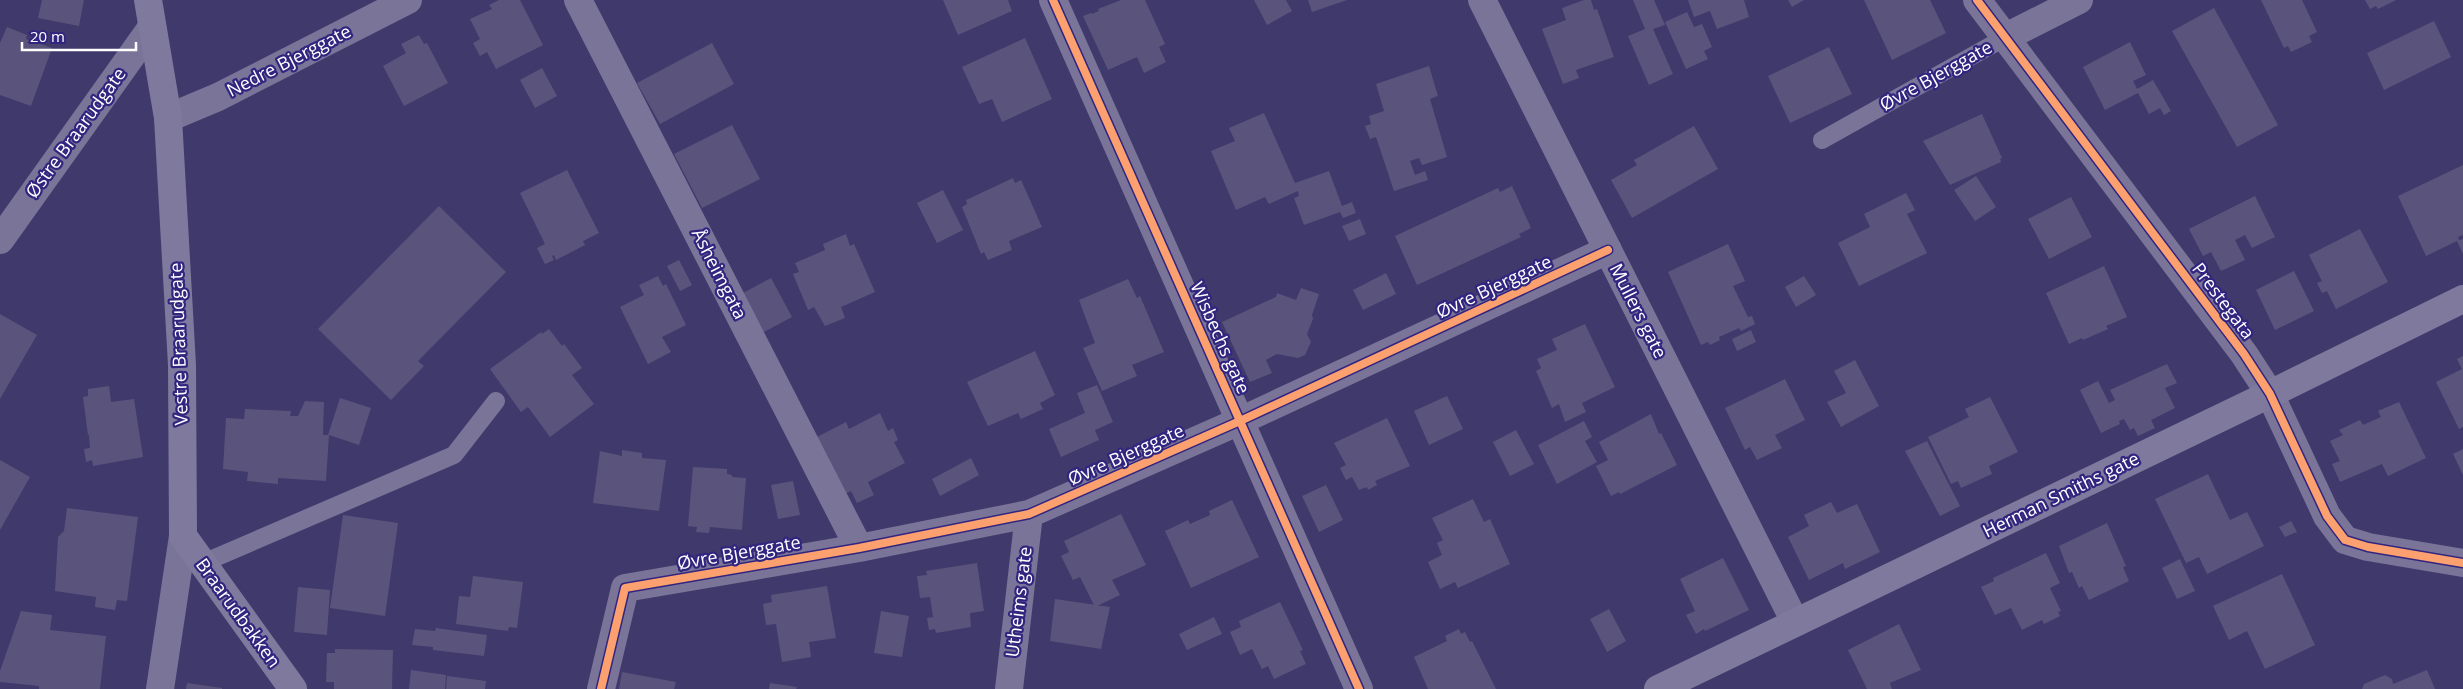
<svg xmlns="http://www.w3.org/2000/svg" width="2463" height="689" viewBox="0 0 2463 689" font-family="'Open Sans',sans-serif">
	<rect width="100%" height="100%" fill="#40396b"/>
	<path fill="#5a547c" d="M42,0H84L79,26L38,18Z
		M499,0H520L543,45L496,69L487,52L480,56L473,43L480,39L470,19L492,9L489,5Z
		M943,0H1008L1012,11L958,35Z
		M1121,0H1145L1165,44L1159,47L1166,62L1144,73L1137,57L1108,70L1083,16L1091,13L1092,14L1099,11L1098,9Z
		M1254,0H1286L1292,11L1267,25Z
		M1308,0H1347L1312,12Z
		M1584,0H1591L1594,10L1597,9L1614,57L1576,70L1579,78L1563,84L1542,29L1566,20L1562,8Z
		M1633,0H1654L1665,25L1653,29L1673,74L1649,85L1628,36L1645,29Z
		M1688,0H1744L1749,17L1717,29L1710,11L1694,17Z
		M1788,0H1804L1792,7Z
		M1864,0H1930L1946,33L1892,60Z
		M2261,0H2302L2317,32L2309,36L2312,42L2291,52L2288,46L2284,48Z
		M2365,0H2396L2378,9L2376,6L2370,9Z
		M2214,8L2278,125L2237,147L2172,31Z
		M1687,12L1694,27L1702,24L1712,47L1704,51L1708,59L1686,69L1665,22Z
		M2434,21L2451,57L2384,90L2367,53Z
		M7,27L27,35L26,39L52,48L31,106L0,95V43Z
		M419,35L424,44L427,43L448,83L404,106L383,66L406,53L401,44Z
		M1025,38L1052,99L1002,122L992,99L979,104L962,67Z
		M2130,42L2146,75L2133,81L2137,89L2153,80L2171,111L2164,115L2160,108L2149,114L2138,93L2105,110L2083,67Z
		M712,43L734,84L660,124L637,83Z
		M1829,47L1852,94L1790,123L1768,76Z
		M1429,66L1438,96L1430,99L1447,157L1422,165L1419,158L1410,161L1415,175L1425,171L1428,180L1394,191L1376,137L1370,139L1365,126L1371,124L1369,116L1384,111L1376,84Z
		M542,68L557,96L535,108L520,80Z
		M1264,113L1295,183L1329,171L1342,206L1352,202L1356,213L1343,218L1340,212L1304,225L1294,198L1299,196L1298,191L1269,204L1265,197L1236,210L1211,151L1235,141L1229,128Z
		M1982,114L2002,158L2000,159L2001,162L1950,185L1923,141Z
		M732,125L760,179L702,208L674,154Z
		M1694,126L1718,169L1632,218L1611,180L1637,165L1634,160Z
		M2463,165V235L2458,237L2459,240L2463,239V254L2457,241L2426,256L2398,196Z
		M567,170L599,233L583,241L585,245L556,260L554,255L552,256L554,260L545,264L537,248L545,244L520,193Z
		M1976,176L1996,207L1975,221L1954,190Z
		M1013,178L1015,183L1021,180L1042,227L1009,241L1012,250L988,260L984,252L981,254L962,207L967,204L966,200Z
		M1512,186L1531,228L1519,234L1521,237L1417,285L1395,236L1498,188L1500,192Z
		M943,190L963,230L937,243L917,203Z
		M1906,193L1915,210L1907,214L1927,253L1859,286L1838,243L1870,227L1864,214Z
		M2255,196L2275,237L2252,248L2245,235L2235,240L2245,260L2221,271L2211,252L2203,256L2189,229Z
		M2071,197L2092,237L2049,259L2028,219Z
		M439,206L506,272L418,361L424,366L391,400L318,329Z
		M1360,219L1366,234L1349,241L1342,226Z
		M2360,229L2388,282L2336,309L2327,291L2322,293L2317,283L2322,281L2309,255Z
		M846,234L850,246L854,244L875,292L841,307L845,318L825,326L814,307L808,310L793,274L799,272L795,263L825,250L823,244Z
		M1728,244L1745,281L1733,286L1748,317L1752,316L1755,324L1741,331L1739,328L1719,337L1720,340L1710,345L1708,342L1701,345L1668,272Z
		M679,260L692,285L680,291L667,266Z
		M2104,266L2127,317L2106,326L2108,329L2083,340L2082,338L2069,344L2046,293Z
		M2294,271L2314,311L2275,330L2256,290Z
		M1386,273L1396,294L1363,310L1353,290Z
		M658,276L663,286L666,284L686,325L662,337L671,352L648,364L620,307L644,295L639,285Z
		M1804,276L1816,295L1796,307L1785,287Z
		M771,278L792,317L764,332L743,293Z
		M1128,279L1137,298L1140,296L1164,352L1132,365L1137,376L1102,391L1083,348L1095,343L1079,300Z
		M1301,288L1319,294L1312,315L1313,319L1307,334L1311,342L1305,355L1298,358L1277,354L1266,360L1272,373L1250,382L1222,322L1276,297L1277,293L1296,300Z
		M0,314L37,335L0,399Z
		M1585,324L1615,387L1582,403L1586,412L1565,422L1559,404L1552,408L1536,371L1541,368L1537,359L1557,350L1552,339Z
		M549,329L562,346L564,344L582,368L572,375L594,404L550,437L528,407L521,412L490,369L541,332L542,334Z
		M1751,330L1756,342L1737,351L1732,339Z
		M1035,351L1055,395L1040,403L1043,409L1021,419L1018,413L988,426L967,382Z
		M2463,356V427L2459,429L2436,382L2462,369L2457,359Z
		M1855,360L1879,406L1841,427L1827,402L1846,393L1834,371Z
		M2167,364L2177,383L2165,388L2175,408L2151,420L2155,428L2138,436L2134,428L2130,430L2124,419L2119,421L2120,424L2101,433L2080,390L2098,381L2109,403L2115,400L2110,390Z
		M1785,379L1805,420L1775,435L1782,448L1757,460L1750,447L1745,450L1725,408Z
		M1097,385L1113,422L1095,430L1099,440L1061,457L1049,429L1085,413L1077,393Z
		M109,386L111,402L134,399L143,457L93,466L92,460L86,462L84,449L90,448L89,435L95,434L88,435L83,397L88,396V389Z
		M1447,396L1463,429L1429,445L1414,411Z
		M1990,397L2018,452L1989,466L1992,474L1961,488L1958,481L1951,484L1928,437L1969,417L1965,409Z
		M340,398L371,408L359,445L329,435L326,481L278,478V484L247,481L248,472L223,469L226,418L244,419L245,409L291,411L290,416H298L305,401L324,402L323,435H328Z
		M2399,402L2426,458L2388,476L2382,464L2340,482L2332,464L2340,461L2330,441L2343,435L2339,430L2360,420L2363,425L2381,417L2378,411Z
		M880,413L888,431L893,428L898,440L894,442L905,463L868,482L874,495L857,503L851,491L845,494L817,437L846,422L849,429Z
		M1651,414L1659,434L1661,433L1677,465L1620,494L1619,492L1611,496L1596,466L1608,460L1599,442Z
		M1387,418L1410,466L1375,481L1377,485L1368,490L1367,487L1359,490L1352,477L1346,480L1340,468L1346,465L1334,443Z
		M1584,421L1592,437L1585,441L1597,462L1557,484L1538,445Z
		M1516,430L1534,464L1510,476L1493,442Z
		M1927,441L1960,506L1940,516L1905,451Z
		M2463,449V475L2453,454Z
		M622,450L642,453V458L666,460L659,511L593,503L600,451L622,456Z
		M971,458L979,475L940,496L932,479Z
		M0,460L30,477L0,530Z
		M693,467L727,469V474L732,475V477L746,478L742,530L710,527L709,533L696,532L697,527L688,526Z
		M2208,474L2230,520L2247,512L2264,546L2207,574L2199,557L2186,563L2155,499Z
		M793,481L800,515L778,519L771,485Z
		M1326,485L1343,520L1319,532L1302,496Z
		M1473,499L1484,522L1490,519L1510,564L1458,588L1455,582L1440,589L1428,562L1442,555L1437,543L1443,540L1432,518Z
		M1232,500L1259,557L1191,588L1165,531L1188,520L1190,524L1210,515L1209,511Z
		M1831,502L1837,513L1857,504L1880,552L1845,569L1843,563L1809,580L1788,537L1809,526L1804,515Z
		M67,508L138,517L127,601L117,600L115,610L95,607L96,597L55,591L58,537L64,531Z
		M1121,514L1146,565L1112,580L1120,595L1095,607L1080,577L1073,580L1061,556L1069,552L1064,541Z
		M343,515L398,523L385,616L330,608Z
		M2291,521L2297,532L2285,537L2279,527Z
		M2107,523L2126,566L2123,567L2129,581L2089,600L2082,586L2079,588L2072,572L2069,573L2059,546Z
		M2046,553L2060,583L2050,588L2061,611L2058,612L2060,616L2044,624L2042,620L2022,630L2011,608L1995,615L1981,587L1994,581L1993,578Z
		M1723,558L1749,610L1705,631L1704,629L1696,634L1686,615L1695,611L1680,579Z
		M2180,559L2195,591L2177,599L2162,568Z
		M977,563L984,611L970,613L971,627L936,633L935,629L929,630L927,618L933,617L930,597L920,598L917,576L927,575L926,571Z
		M2282,574L2315,645L2265,669L2247,631L2229,640L2213,606Z
		M473,576L523,582L517,628L509,627L508,631L456,624L459,596L470,597Z
		M827,586L836,638L809,642L811,657L782,662L776,624L766,625L763,604L772,602L771,595Z
		M298,587L330,590L327,635L294,632Z
		M1055,599L1110,607L1101,649L1050,641Z
		M1280,602L1303,650L1300,651L1306,664L1274,679L1268,666L1262,669L1252,649L1240,655L1230,632L1241,627L1239,621Z
		M1609,609L1626,641L1607,652L1590,619Z
		M21,611L52,615L50,630L106,636L100,689H39V686L0,682V671Z
		M881,611L909,616L902,657L874,653Z
		M1214,617L1222,634L1187,650L1179,634Z
		M1899,624L1921,670L1890,683L1892,689H1867L1848,650Z
		M436,628L487,635L484,656L433,650V647L412,645L415,629L435,631Z
		M1459,629L1461,634L1465,632L1470,642L1472,641L1496,689H1428L1414,657L1447,641L1445,636Z
		M335,649L393,650L392,689H334V682H326L327,653H335Z
		M411,670L446,675L445,689H409Z
		M2427,670L2435,689H2362L2364,684L2385,675L2392,679L2393,684Z
		M622,672L676,682L674,689H619Z
		M447,676L486,681L485,689H446Z
		M187,683L222,688V689H186Z
		M770,683L797,687L796,689H769Z"/>
	<g fill="none" stroke-linecap="round" stroke-linejoin="round">
		<path stroke="#7a7499" stroke-width="18" d="M1822,140L2006,37
			M203,563L454,455L496,401"/>
		<path stroke="#7a7499" stroke-width="28" d="M578,0L859,548
			M1053,0L1359,689
			M1482,0L1795,622
			M1977,0L2244,354L2270,394L2327,516L2345,540L2368,547L2463,563
			M2006,37L2079,0
			M168,118L218,97L408,0
			M0,240L152,27
			M160,689L183,536
			M601,689L625,588L859,548L1029,514L1240,421L1608,250
			M1009,689L1029,514"/>
		<path stroke="#7f7a9d" stroke-width="28" d="M148,0L168,118L182,365L183,536L293,689
			M1658,689L2270,394L2463,299"/>
		<defs>
			<path id="cycleway" d="M1053,0L1359,689
				M1977,0L2244,354L2270,394L2327,516L2345,540L2368,547L2463,563
				M601,689L625,588L859,548L1029,514L1240,421L1608,250"/>
		</defs>
		<use href="#cycleway" stroke="#31257f" stroke-width="11"/>
		<use href="#cycleway" stroke="#fca06f" stroke-width="8"/>
	</g>
	<g text-anchor="middle" stroke-width="4.5" stroke-linejoin="round" paint-order="stroke">
		<g font-size="18" fill="#fff" stroke="#31257f">
			<text transform="translate(289 61) rotate(-27)" y="6">Nedre Bjerggate</text>
			<text transform="translate(1936 76) rotate(-29)" y="6">Øvre Bjerggate</text>
			<text transform="translate(76 133) rotate(-54)" y="6">Østre Braarudgate</text>
			<text transform="translate(719 274) rotate(63)" y="6">Åsheimgata</text>
			<text transform="translate(1494 287) rotate(-25)" y="6">Øvre Bjerggate</text>
			<text transform="translate(2223 301) rotate(53)" y="6">Prestegata</text>
			<text transform="translate(1638 311) rotate(63)" y="6">Mullers gate</text>
			<text transform="translate(1220 338) rotate(66)" y="6">Wisbechs gate</text>
			<text transform="translate(179 344) rotate(-92)" y="6">Vestre Braarudgate</text>
			<text transform="translate(1126 455) rotate(-24)" y="6">Øvre Bjerggate</text>
			<text transform="translate(2061 495) rotate(-26)" y="6">Herman Smiths gate</text>
			<text transform="translate(739 553) rotate(-10)" y="6">Øvre Bjerggate</text>
			<text transform="translate(1019 602) rotate(-83)" y="6">Utheims gate</text>
			<text transform="translate(238 613) rotate(54)" y="6">Braarudbakken</text>
		</g>
	</g>
	<path d="M22 42v8h114v-8" fill="none" stroke="#ffffff" stroke-width="2.5"/>
	<text x="30" y="42" font-size="15" fill="#ffffff" stroke="#31257f" stroke-width="4" paint-order="stroke">20 m</text>
</svg>
